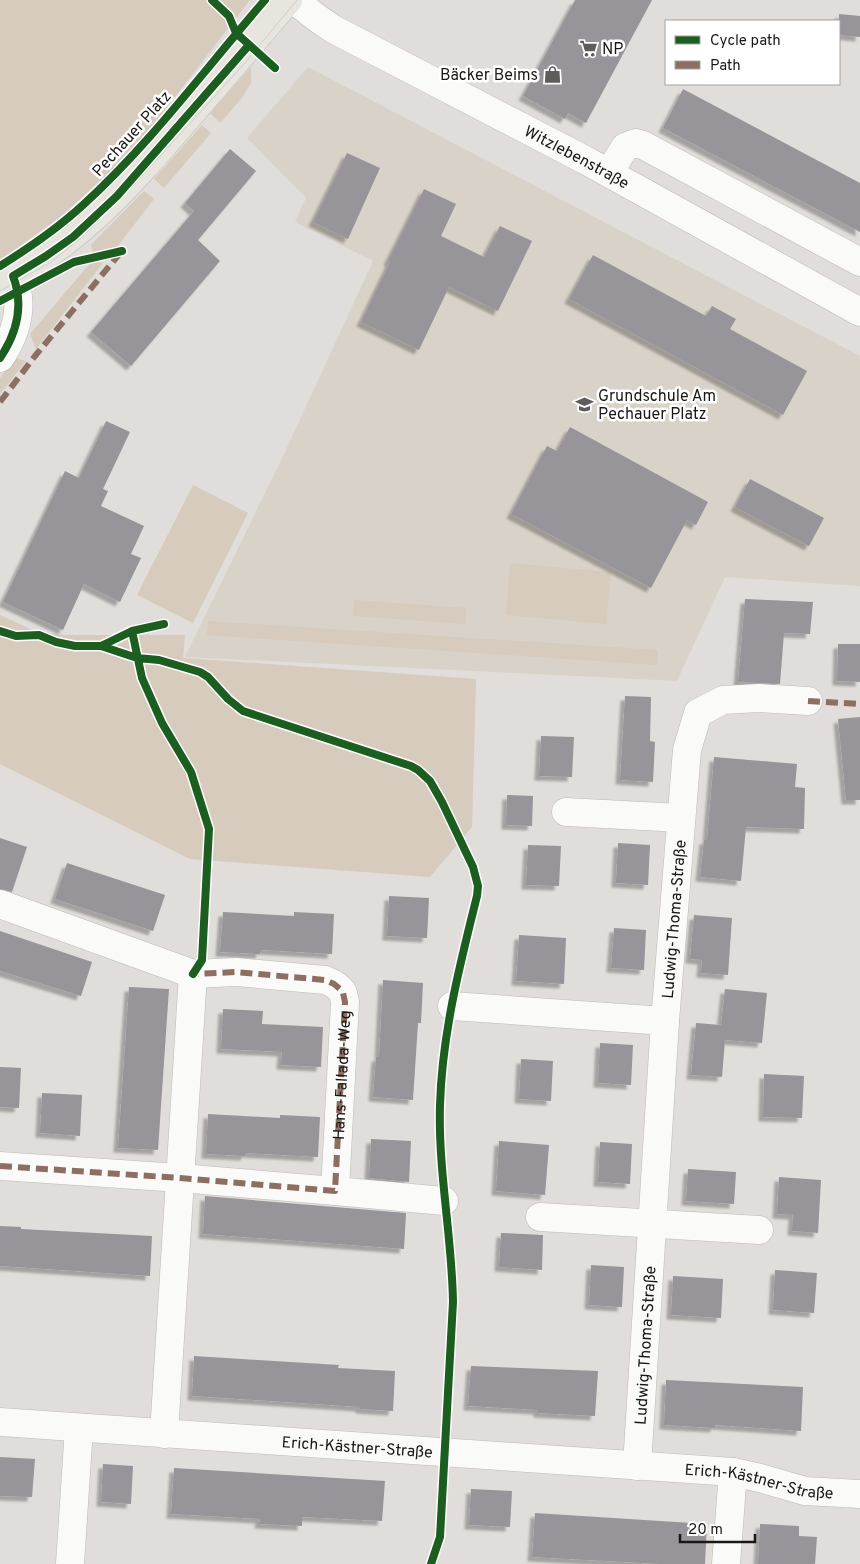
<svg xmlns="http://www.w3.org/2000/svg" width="860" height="1564" viewBox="0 0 860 1564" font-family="Overpass,sans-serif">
	<defs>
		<filter id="shadow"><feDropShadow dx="-4.5" dy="4.5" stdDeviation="1" flood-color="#0004"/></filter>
	</defs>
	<rect width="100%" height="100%" fill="#e0ddda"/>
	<path fill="#d9d2c9" d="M308,67L860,356V586L725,577L677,681L185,657L285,452L373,261L295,222L306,198L247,138Z"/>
	<path fill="#d6cbbc" d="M0,0H250L140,142L114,168L59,218L0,260Z
		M251,67V83L241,99L220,123L210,113Z
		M202,125L211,133L164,188L154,179Z
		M144,191L154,199L117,247L93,252L91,245Z
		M92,261L103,263L36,349L30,334Z
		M15,358L26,361L0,394V378Z
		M193,485L248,513L193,623L137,595Z
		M510,563L611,572L606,624L506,615Z
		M354,600L466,608L465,624L353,616Z
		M0,615L32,630L62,635H185L183,658L476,679L472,827L430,877L190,859L0,764Z
		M208,621L658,650L657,665L207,635Z"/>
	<path fill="#97949a" filter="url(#shadow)" d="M575,0H652L586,123L568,113L565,119L523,96Z
		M839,14L860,16V37L839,35Z
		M683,89L860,183V232L663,128Z
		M230,149L256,171L198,240L220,261L131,366L91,332L194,211L185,203Z
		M347,153L380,168L348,239L313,222Z
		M424,189L456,204L441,236L484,257L500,226L532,241L498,311L449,287L419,350L361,322L390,262L388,261Z
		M593,255L706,316L712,306L736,319L730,329L807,371L783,415L569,299Z
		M106,421L130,432L103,489L108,491L101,506L144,526L131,554L141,558L120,602L84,584L63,630L3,602L65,471L79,478Z
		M570,427L708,502L696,525L687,520L651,588L511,514L547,446L557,451Z
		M750,479L824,518L809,546L735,507Z
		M745,599L813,602L810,634L784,633L780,684L738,682Z
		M838,644H860V682L837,681Z
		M625,696L651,697L650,741L655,742L653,782L620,780Z
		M860,717V800H846L838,719Z
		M541,736L574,737L572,777L539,776Z
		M714,757L797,764L795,787L805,788L804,829L746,827L741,881L700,877L704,840H707Z
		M507,795L533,796L532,826L506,825Z
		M0,838L27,847L12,892L0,889Z
		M618,843L650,845L648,885L616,883Z
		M528,845L561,846L559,886L526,885Z
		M67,863L165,895L153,931L55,899Z
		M389,896L429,898L427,938L387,936Z
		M223,912L294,916V912L334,914L332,954L261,950L260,954L220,952Z
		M694,915L732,918L728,975L701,973L702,960L690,959Z
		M614,928L646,930L644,970L611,968Z
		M0,931L92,962L81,996L0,971Z
		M519,935L566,938L564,984L516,981Z
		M383,980L423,983L421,1023H418L413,1100L373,1097L376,1057H379Z
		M129,987L169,989L158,1150L118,1148Z
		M725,989L767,993L762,1043L725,1040L722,1077L691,1075L696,1023L721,1025Z
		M223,1009L263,1011L262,1024L323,1027L321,1067L281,1065L282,1052L221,1049Z
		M600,1043L633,1045L631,1085L598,1083Z
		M521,1059L553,1061L551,1101L519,1099Z
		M0,1067L21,1068L19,1108L0,1107Z
		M764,1074L804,1076L802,1118L763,1117Z
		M42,1093L82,1095L80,1136L40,1133Z
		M208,1114L280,1118V1115L320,1117L318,1157L246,1153L245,1156L206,1154Z
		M371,1139L411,1141L409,1182L369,1178Z
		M499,1141L549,1145L545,1195L496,1191Z
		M600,1142L632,1144L630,1184L598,1182Z
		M688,1169L736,1172L734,1204L686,1201Z
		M779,1177L821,1180L818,1233L792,1231L793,1215L777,1214Z
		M205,1196L406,1213L404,1249L203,1234Z
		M0,1226L21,1227V1229L152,1236L150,1276L0,1266Z
		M501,1233L543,1235L542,1270L499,1267Z
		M591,1265L624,1267L622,1307L589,1305Z
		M775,1270L817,1273L814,1313L773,1310Z
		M673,1276L723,1279L721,1318L671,1315Z
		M194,1356L339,1365L338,1368L395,1371L393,1411L360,1409V1407L192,1396Z
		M471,1366L598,1371L595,1416L538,1413V1410L468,1406Z
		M666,1380L803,1387L801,1431L715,1425V1428L664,1425Z
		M0,1457L35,1459L32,1497L0,1496Z
		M103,1464L133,1466L131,1504L101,1502Z
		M174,1468L385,1481L382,1521L302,1517V1526L259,1524L260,1519L171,1514Z
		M471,1489L512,1491L510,1527L469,1525Z
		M535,1513L707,1524L705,1564H660L532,1557Z
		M760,1524L799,1526V1536L817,1537L815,1564H758Z"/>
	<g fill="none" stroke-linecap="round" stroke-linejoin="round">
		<defs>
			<g id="minor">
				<path id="s1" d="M294,0L317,18L333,29L585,160L860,312"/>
				<path d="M609,173L625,147L636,143L643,145L860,262"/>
				<path d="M0,358C17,333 24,305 13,276"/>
				<path d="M566,812L681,818"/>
				<path d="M0,904L193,974L164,1434"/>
				<path d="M452,1006L665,1021"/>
				<path id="s2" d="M0,1166L180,1178L335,1191L345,1002L343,993L340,989L334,984L325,980L236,972L193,974"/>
				<path d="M335,1191L444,1201"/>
				<path d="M540,1217L759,1230"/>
				<path id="s3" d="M0,1422L733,1472L760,1478L805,1491L860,1494"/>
				<path id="s4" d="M637,1466L665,1021L687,750L698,713L723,700L759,698L808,701"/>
				<path d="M70,1564L79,1428"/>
				<path d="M726,1564L733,1472"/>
			</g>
			<path id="major" d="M0,283C79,242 127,187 184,121C219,81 253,41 288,0"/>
		</defs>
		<use href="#minor" stroke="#bbbab7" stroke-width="29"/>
		<use href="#major" stroke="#bdbcba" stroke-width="29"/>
		<use href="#minor" stroke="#fafaf9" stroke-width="28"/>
		<use href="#major" stroke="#e8e5de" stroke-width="28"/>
		<path stroke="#cececc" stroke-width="1" d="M0,291L51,262L80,239L129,190L245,63L297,0"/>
		<path stroke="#8d6e63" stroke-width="6" stroke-dasharray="12 6" stroke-linecap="butt" d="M0,402L35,356L121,252
			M808,701L860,704
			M0,1166L180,1178L335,1191L345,1002L343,993L340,989L334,984L325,980L236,972L193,974"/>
		<defs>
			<path id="cycleway" d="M212,0L229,16L236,33L275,68
				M0,266C29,248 58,228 83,205C151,143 205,69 265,0
				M0,301L74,262L122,251
				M0,358C17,333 24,305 13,276L46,256L73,237L117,196L249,45
				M0,631L16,636L39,635L56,642L75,646H101L137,658L159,660L200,672L208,677L228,699L243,711L411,766L418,770L430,781L442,802L473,867L478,886L477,896C460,964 442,1034 440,1105C438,1171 452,1236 453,1302L440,1537L431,1564
				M132,631L142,678L162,723L191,772L209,829L202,960L193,974
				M101,646L132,631L164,624"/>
		</defs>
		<use href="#cycleway" stroke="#fff" stroke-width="11"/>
		<use href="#cycleway" stroke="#1b5e20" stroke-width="8"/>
	</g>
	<defs>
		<symbol id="supermarket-bare" viewBox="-9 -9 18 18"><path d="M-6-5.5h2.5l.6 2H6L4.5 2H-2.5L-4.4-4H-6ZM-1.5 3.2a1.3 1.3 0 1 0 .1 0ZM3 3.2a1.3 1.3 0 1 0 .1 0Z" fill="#5f5d5b" stroke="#fff" stroke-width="2.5" paint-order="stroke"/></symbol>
		<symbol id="shop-bare" viewBox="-9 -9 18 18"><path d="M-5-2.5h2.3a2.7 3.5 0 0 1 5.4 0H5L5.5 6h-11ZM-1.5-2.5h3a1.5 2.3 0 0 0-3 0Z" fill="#5f5d5b" stroke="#fff" stroke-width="2.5" paint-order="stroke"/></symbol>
		<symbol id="school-bare" viewBox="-9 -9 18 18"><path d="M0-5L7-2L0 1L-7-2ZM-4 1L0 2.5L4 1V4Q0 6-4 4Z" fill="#5f5d5b" stroke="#fff" stroke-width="2.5" paint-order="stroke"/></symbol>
	</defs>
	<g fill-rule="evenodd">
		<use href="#supermarket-bare" x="576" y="36" width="25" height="25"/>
		<use href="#shop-bare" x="540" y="62" width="25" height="25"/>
		<use href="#school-bare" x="572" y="392" width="25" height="25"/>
	</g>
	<g text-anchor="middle" stroke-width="5" stroke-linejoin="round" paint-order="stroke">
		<g font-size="16" fill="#1a1816" stroke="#fff" text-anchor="start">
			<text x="602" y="54">NP</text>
			<text x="538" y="80" text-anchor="end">Bäcker Beims</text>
			<text x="598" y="401">Grundschule Am<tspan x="598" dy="18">Pechauer Platz</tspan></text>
		</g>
		<g font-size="16" fill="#1a1816" stroke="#fff">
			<text transform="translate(131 133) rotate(-48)" y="6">Pechauer Platz</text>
			<text dy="6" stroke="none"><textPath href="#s1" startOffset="324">Witzlebenstraße</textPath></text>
			<text dy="6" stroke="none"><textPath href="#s4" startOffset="548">Ludwig-Thoma-Straße</textPath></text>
			<text dy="6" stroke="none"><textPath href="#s2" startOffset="452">Hans-Fallada-Weg</textPath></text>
			<text dy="6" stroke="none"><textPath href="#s4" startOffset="121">Ludwig-Thoma-Straße</textPath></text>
			<text dy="6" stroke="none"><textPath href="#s3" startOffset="358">Erich-Kästner-Straße</textPath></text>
			<text dy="6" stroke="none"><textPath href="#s3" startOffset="762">Erich-Kästner-Straße</textPath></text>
		</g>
	</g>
	<rect x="665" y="20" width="175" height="65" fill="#ffffff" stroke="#a3a3a2"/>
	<rect x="675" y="36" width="25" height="8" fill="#1b5e20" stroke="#a3a3a2"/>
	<text x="710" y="45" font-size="15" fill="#1a1816">Cycle path</text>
	<rect x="675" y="61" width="25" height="8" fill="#8d6e63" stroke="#a3a3a2"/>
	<text x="710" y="70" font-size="15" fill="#1a1816">Path</text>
	<path d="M680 1534v8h75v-8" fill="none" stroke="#1a1816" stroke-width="2.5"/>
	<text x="688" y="1534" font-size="15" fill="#1a1816" stroke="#ffffff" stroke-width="4" paint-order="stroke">20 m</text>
</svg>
